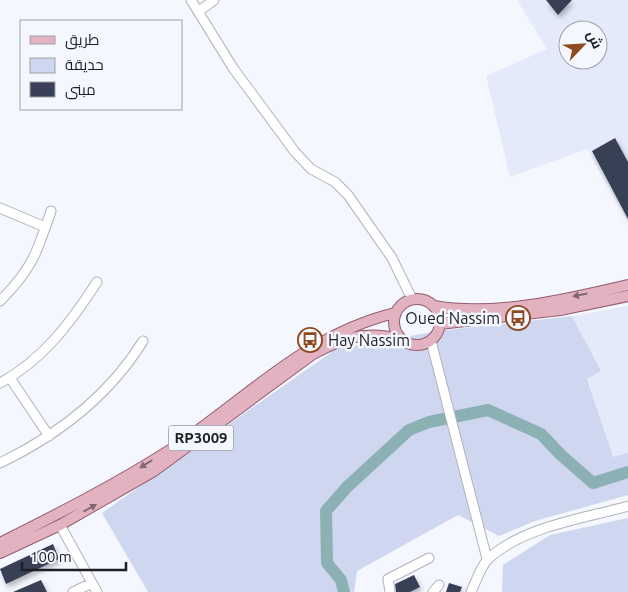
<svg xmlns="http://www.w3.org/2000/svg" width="628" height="592" viewBox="0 0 628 592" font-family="Ubuntu,Cairo,sans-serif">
	<defs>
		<filter id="shadow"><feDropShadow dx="2" dy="3.5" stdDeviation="2.5" flood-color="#0004"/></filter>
	</defs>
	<rect width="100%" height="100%" fill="#f4f7fe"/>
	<path fill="#e5eafa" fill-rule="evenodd" d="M517,0H628V222L587,149L510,177L486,76L547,49ZM568,30H598V60H568Z
		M628,306V453L613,458L587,378L601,371L572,316Z"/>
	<path fill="#cfd7f0" d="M572,316L601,371L587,379L613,457L628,453V495L535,521L499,536L458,515L357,571L354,592H148L102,513L336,349L438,331Z
		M628,518V592H502L503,565L550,535Z"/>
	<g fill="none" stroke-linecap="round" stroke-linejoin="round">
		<path stroke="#8cb1b4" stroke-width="12" d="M344,592L341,580L327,563L326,511L347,487L409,430L429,422L488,410L541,434L561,455L593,483L628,472"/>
	</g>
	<path fill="#394057" filter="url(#shadow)" d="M546,0H572L558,15Z
		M615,138L628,162V219L592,151Z
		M53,544L59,559L6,584L0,569Z
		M414,575L420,587L410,592H396L395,584Z
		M41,580L47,592H13Z
		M449,583L462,587L460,592H446Z"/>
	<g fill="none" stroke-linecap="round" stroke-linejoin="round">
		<defs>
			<path id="minor" d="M191,0L233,68L295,152L311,169L335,182L348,195L392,258L412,299
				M199,11L214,0
				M0,208L45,227
				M0,301C32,269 37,253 51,211
				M431,341L487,559
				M10,378L49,436
				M0,383C43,360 71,322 97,282
				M0,463C58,435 109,396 143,341
				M60,525L97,592
				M73,592L92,583
				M390,592L388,579L429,558
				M433,592L439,585
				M471,592C476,582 481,565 489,558C525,526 583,519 628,506"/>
			<path id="major" d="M394 322a23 23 0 1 1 46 0a23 23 0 1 1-46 0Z
				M434,306C494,317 569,299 628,285
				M440,324L560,310L628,296
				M0,543C58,514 115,485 170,450C246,400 304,335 395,313
				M0,553L60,525L154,471L313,354C345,337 364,331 401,339"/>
		</defs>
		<use href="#minor" stroke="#b1b3bc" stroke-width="11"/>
		<use href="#major" stroke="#925d6e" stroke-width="12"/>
		<use href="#minor" stroke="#fff" stroke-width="9"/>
		<use href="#major" stroke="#e3b2c1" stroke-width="10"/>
	</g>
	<defs><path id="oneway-solid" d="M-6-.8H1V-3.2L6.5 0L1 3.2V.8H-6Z" transform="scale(1.25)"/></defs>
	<g fill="#806872">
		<use href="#oneway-solid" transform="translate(580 295) rotate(169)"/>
		<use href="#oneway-solid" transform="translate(146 464) rotate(148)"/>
		<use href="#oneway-solid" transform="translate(90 508) rotate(-29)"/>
	</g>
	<defs>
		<symbol id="bus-ring" viewBox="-11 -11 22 22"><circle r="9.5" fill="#f4f7fe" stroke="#8f4920" stroke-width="1.5"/><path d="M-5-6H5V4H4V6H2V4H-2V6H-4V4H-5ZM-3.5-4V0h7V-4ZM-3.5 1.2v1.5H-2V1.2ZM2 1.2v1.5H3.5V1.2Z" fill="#8f4920"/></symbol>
	</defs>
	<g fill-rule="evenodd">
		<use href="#bus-ring" x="504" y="304" width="28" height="28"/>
		<use href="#bus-ring" x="296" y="326" width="28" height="28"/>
	</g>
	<g text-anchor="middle" stroke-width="5" stroke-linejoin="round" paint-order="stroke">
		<rect fill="#f4f7fe" stroke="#5e6064" stroke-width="1" x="168.5" y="425.5" width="65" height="25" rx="4"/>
		<g font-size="15" font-weight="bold" fill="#1e1f22">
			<text x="201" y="443">RP3009</text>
		</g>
		<g font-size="16" fill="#1e1f22" stroke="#f4f7fe" text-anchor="end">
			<text x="500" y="324">Oued Nassim</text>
			<text x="328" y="346" text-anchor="start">Hay Nassim</text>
		</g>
	</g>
	<rect x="20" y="20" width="162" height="90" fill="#f4f7fe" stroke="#9ea1a6"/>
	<rect x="30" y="36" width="25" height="8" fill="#e3b2c1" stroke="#9ea1a6"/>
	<text x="65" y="45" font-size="15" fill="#1e1f22">طريق</text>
	<rect x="30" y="58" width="25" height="15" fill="#cfd7f0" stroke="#9ea1a6"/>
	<text x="65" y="70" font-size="15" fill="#1e1f22">حديقة</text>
	<rect x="30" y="82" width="25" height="15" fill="#394057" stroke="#9ea1a6"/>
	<text x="65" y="95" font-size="15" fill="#1e1f22">مبنى</text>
	<g transform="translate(583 45) rotate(65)"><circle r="24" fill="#f4f7fe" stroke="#9ea1a6"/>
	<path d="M0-4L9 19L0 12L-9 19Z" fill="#8f4920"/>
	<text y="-8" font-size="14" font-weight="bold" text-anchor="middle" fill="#1e1f22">ش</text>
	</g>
	<path d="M22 562v8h104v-8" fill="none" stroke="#1e1f22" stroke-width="2.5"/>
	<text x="30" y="562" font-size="15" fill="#1e1f22" stroke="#f4f7fe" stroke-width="4" paint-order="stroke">100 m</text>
</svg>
